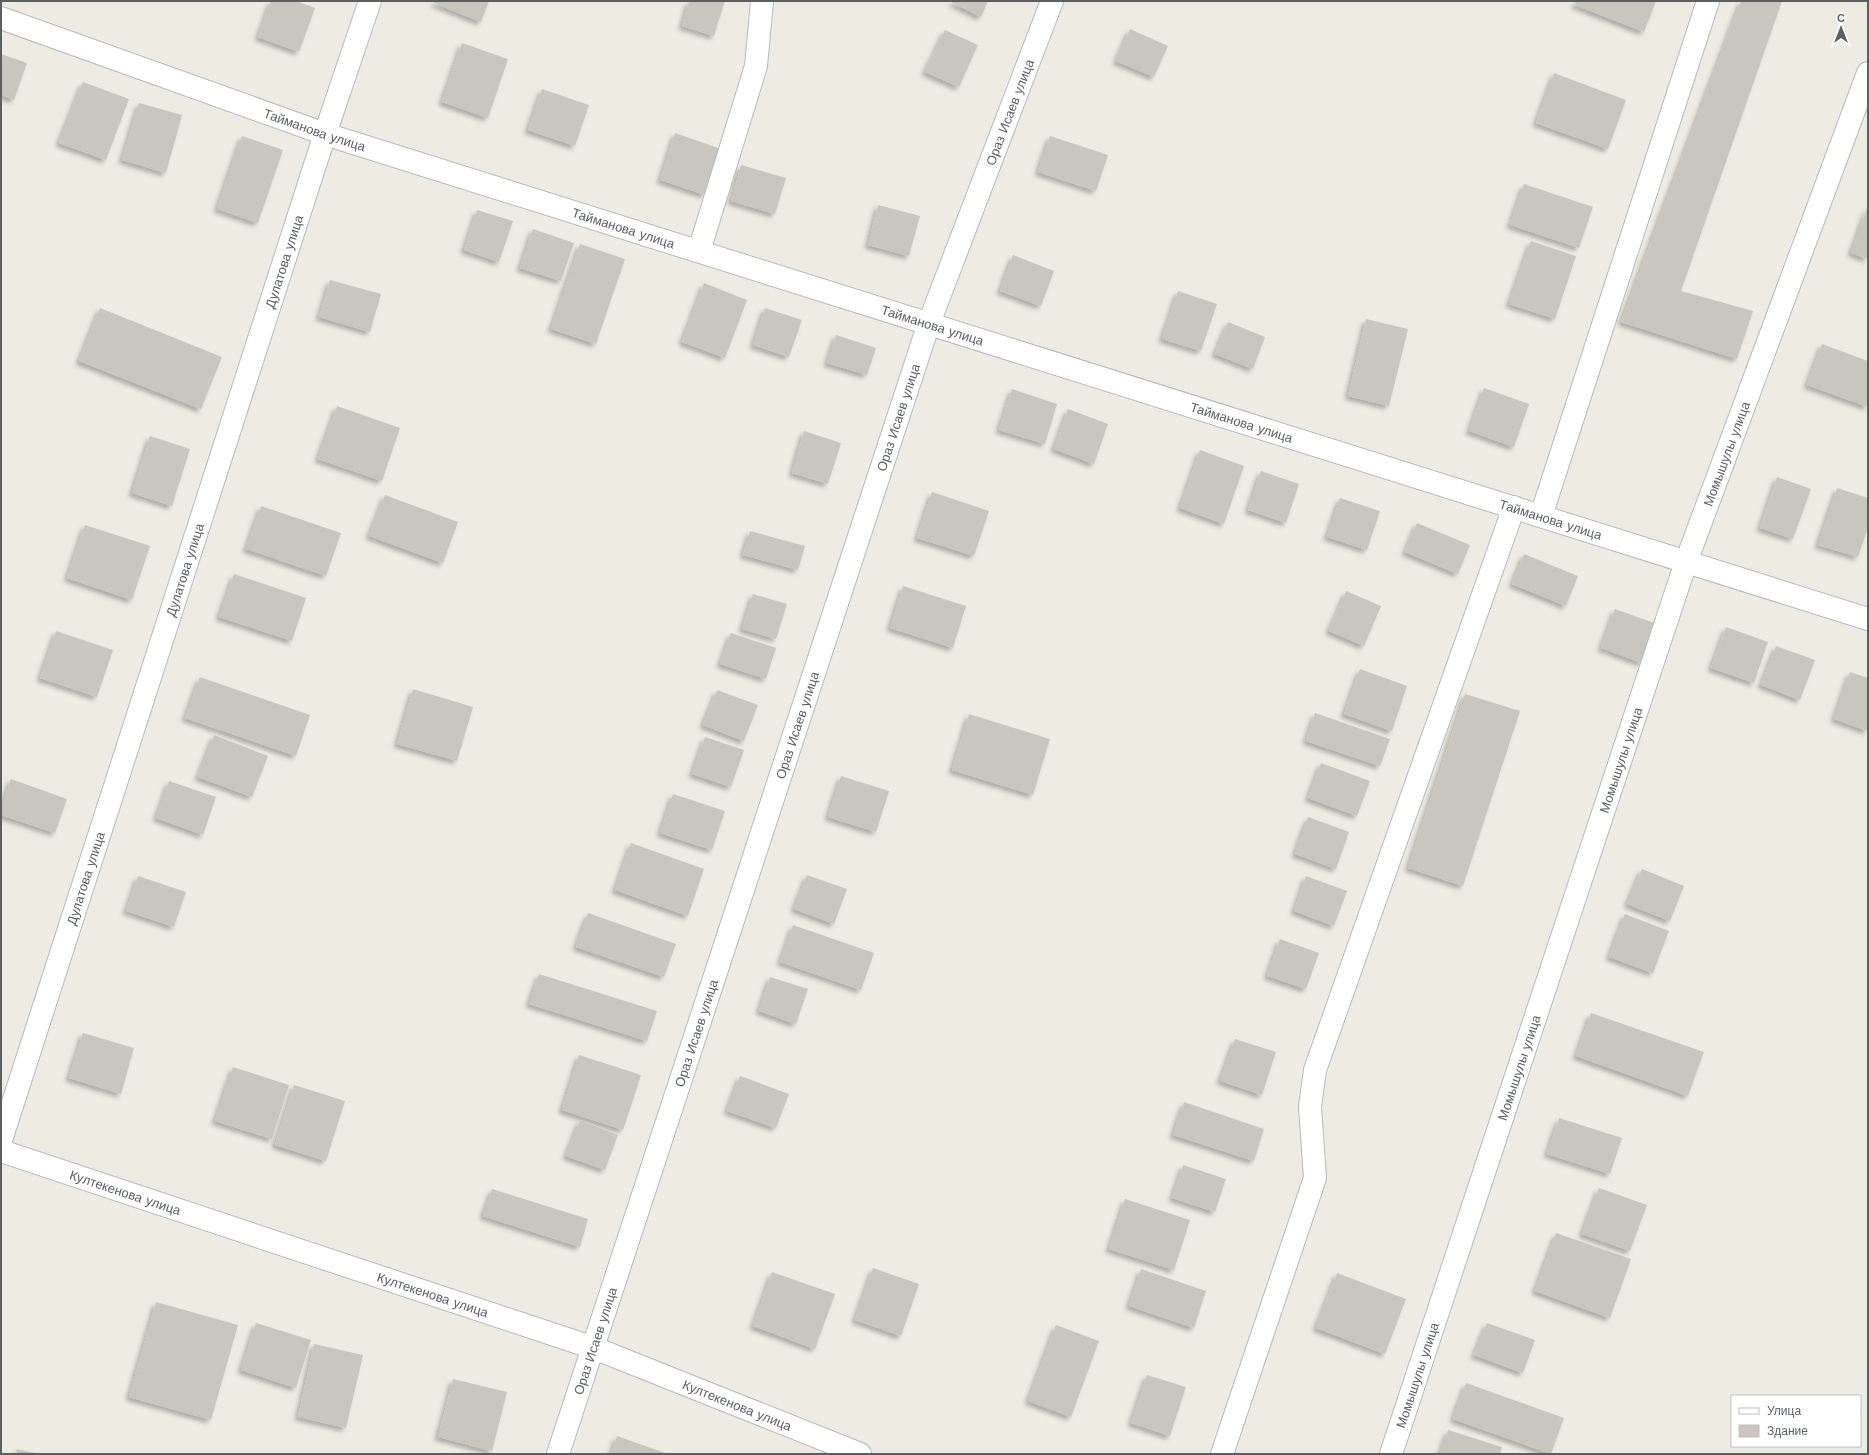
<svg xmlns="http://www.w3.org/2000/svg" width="1869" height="1455" viewBox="0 0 1869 1455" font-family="'Work Sans',sans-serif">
	<defs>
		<filter id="shadow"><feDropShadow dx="-3.5" dy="3.5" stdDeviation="2" flood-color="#0004"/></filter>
	</defs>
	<rect width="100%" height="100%" fill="#eeebe3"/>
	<path fill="#c9c6c0" filter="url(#shadow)" d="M271,1H296L315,8L299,52L258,37Z
		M435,1H489L481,22L434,3Z
		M689,1H725L714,36L682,26Z
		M949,1H988L981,17Z
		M1576,1H1656L1644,32L1575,5Z
		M1741,1H1782L1681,291L1753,311L1737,359L1621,322Z
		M1130,29L1168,46L1154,77L1116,61Z
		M945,30L978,45L959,87L925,72Z
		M462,43L508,59L488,118L442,102Z
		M1,54L27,63L14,100L1,95Z
		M1554,73L1626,100L1608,149L1536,123Z
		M83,82L129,99L106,160L59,143Z
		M542,89L589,105L575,146L528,130Z
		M139,103L182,115L166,173L122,160Z
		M675,133L721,149L705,195L660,180Z
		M242,136L283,150L258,223L217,209Z
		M1050,136L1108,155L1096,191L1038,172Z
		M741,165L786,178L775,214L731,201Z
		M1524,184L1593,207L1579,248L1510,225Z
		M878,205L920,216L909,256L868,245Z
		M1868,205V259L1851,253Z
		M477,210L513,221L499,262L464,250Z
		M533,229L574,243L561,281L520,268Z
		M1531,241L1576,256L1555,319L1509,304Z
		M580,244L625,259L596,344L551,329Z
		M1013,255L1054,271L1041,306L1000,291Z
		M330,280L381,294L370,332L319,317Z
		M704,283L747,300L725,358L682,342Z
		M1178,291L1217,304L1201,351L1162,339Z
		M100,308L222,357L201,409L79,361Z
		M765,308L802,320L789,357L753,345Z
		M1366,319L1408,329L1389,406L1348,396Z
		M1228,322L1265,337L1253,369L1215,354Z
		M836,335L876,348L867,375L827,363Z
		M1822,344L1868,361V407L1807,385Z
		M1484,388L1529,404L1514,447L1469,431Z
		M1012,389L1057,404L1045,444L999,430Z
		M337,406L400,428L382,481L318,459Z
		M1068,409L1108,424L1094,464L1054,449Z
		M804,431L841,443L828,484L792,473Z
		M150,436L190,449L172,506L132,493Z
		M1200,450L1244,466L1224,524L1180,508Z
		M1261,471L1299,484L1286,523L1248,510Z
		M1777,477L1811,489L1793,539L1760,528Z
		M1837,488L1868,498V527L1858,557L1818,545Z
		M932,492L989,511L974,556L917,538Z
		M385,495L458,522L443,563L369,536Z
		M1340,498L1380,511L1367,550L1327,537Z
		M261,506L341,533L326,576L246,549Z
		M1417,523L1470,545L1458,574L1405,552Z
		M85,525L150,546L132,600L67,578Z
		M750,531L805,546L798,570L743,555Z
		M1524,554L1578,576L1566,606L1512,584Z
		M234,574L306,598L292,641L219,617Z
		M903,586L966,606L953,648L890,628Z
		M1346,591L1381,606L1364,646L1329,631Z
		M753,594L787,604L776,639L742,629Z
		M1615,609L1657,624L1642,663L1601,648Z
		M1726,627L1768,642L1754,683L1711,668Z
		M56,631L113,650L97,697L40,678Z
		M731,633L776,648L766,679L720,664Z
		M1776,646L1815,660L1800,700L1761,685Z
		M1360,669L1407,686L1392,731L1344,714Z
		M1850,672L1868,678V731L1834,719Z
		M200,677L310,715L296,756L185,718Z
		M413,689L473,707L457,761L397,744Z
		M717,690L758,705L744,741L703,725Z
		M1465,694L1520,711L1463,886L1408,868Z
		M1315,713L1390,739L1380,766L1306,741Z
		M969,714L1050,739L1033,795L952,770Z
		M214,735L268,756L252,797L198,777Z
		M705,737L744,750L731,787L692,774Z
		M1321,763L1370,781L1357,816L1308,798Z
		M841,776L889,791L876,832L828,817Z
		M11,779L67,799L55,833L1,815V809Z
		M169,781L216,797L203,835L156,818Z
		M673,794L725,811L712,850L660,833Z
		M1308,817L1349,832L1336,869L1295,854Z
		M631,843L704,869L688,916L615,890Z
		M1642,869L1684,886L1670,921L1627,904Z
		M807,875L847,889L834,924L794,909Z
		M138,876L186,892L174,927L126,911Z
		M1306,876L1347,891L1334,926L1294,911Z
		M588,913L676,944L664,977L576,947Z
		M1625,914L1669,931L1653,973L1609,957Z
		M793,925L874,953L861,990L780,962Z
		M1280,939L1319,953L1306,989L1267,976Z
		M539,974L657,1011L647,1041L529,1004Z
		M770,977L808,989L796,1024L759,1011Z
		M1591,1013L1704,1052L1688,1096L1576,1056Z
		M83,1033L134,1048L121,1094L69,1078Z
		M1235,1039L1276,1052L1262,1095L1220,1081Z
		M579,1055L641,1075L623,1130L562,1110Z
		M233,1067L289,1085L272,1139L215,1121Z
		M740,1076L789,1094L776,1128L727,1111Z
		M294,1085L345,1101L326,1161L275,1145Z
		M1184,1102L1264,1129L1254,1161L1173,1135Z
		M1559,1118L1622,1138L1610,1174L1547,1154Z
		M580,1120L618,1135L605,1170L566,1156Z
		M1183,1165L1226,1179L1215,1212L1172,1198Z
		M1599,1188L1647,1205L1630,1251L1582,1234Z
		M492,1189L588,1219L580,1247L483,1216Z
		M1125,1199L1190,1220L1174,1270L1109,1249Z
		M1556,1233L1631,1259L1610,1318L1535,1291Z
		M873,1268L919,1284L901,1336L855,1320Z
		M1141,1269L1206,1291L1194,1328L1129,1306Z
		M772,1272L835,1294L815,1349L753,1326Z
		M1337,1273L1406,1299L1385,1354L1316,1328Z
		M156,1302L238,1325L211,1420L129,1397Z
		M256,1323L311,1340L296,1388L241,1370Z
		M1487,1323L1535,1340L1523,1373L1474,1355Z
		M1056,1325L1099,1341L1071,1417L1028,1401Z
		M314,1344L363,1355L346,1428L298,1417Z
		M1147,1375L1186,1387L1170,1436L1131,1423Z
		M453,1379L507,1392L492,1451L438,1437Z
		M1466,1383L1564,1418L1551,1454L1453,1419Z
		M1448,1430L1502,1447L1500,1454H1440Z
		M617,1436L668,1454H611Z
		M17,1449L36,1453V1454H16Z"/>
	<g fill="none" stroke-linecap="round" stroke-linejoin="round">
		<defs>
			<g id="street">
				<path id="s1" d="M1,18L325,134L1868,619"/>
				<path d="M699,251L756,66L762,1"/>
				<path d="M1541,516L1708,1"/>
				<path id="s2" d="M1,1151L594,1348L860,1454"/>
				<path id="s3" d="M558,1454L929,323L1052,1"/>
				<path d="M1222,1454L1315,1178L1310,1107L1315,1070L1514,507"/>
				<path id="s4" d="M1391,1454L1686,562L1868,73"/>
			</g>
			<g id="secondary">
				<path id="s5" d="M1,1140L325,134L370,1"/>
			</g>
		</defs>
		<use href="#street" stroke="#b6b9bd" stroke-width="24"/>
		<use href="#secondary" stroke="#b7babf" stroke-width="24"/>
		<use href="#street" stroke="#fff" stroke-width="22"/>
		<use href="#secondary" stroke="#fff" stroke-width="22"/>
	</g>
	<g text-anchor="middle" stroke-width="3" stroke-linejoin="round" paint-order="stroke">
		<g font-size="13" fill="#5b5f64" stroke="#fff">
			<text dy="5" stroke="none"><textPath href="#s3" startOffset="1416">Ораз Исаев улица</textPath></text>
			<text dy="5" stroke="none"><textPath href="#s1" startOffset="333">Тайманова улица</textPath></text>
			<text dy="5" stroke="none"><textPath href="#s1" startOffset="657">Тайманова улица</textPath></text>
			<text dy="5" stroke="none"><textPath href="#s5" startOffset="923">Дулатова улица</textPath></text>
			<text dy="5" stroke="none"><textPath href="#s1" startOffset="981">Тайманова улица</textPath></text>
			<text dy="5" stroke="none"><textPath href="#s3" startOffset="1091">Ораз Исаев улица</textPath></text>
			<text dy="5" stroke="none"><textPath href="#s1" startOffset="1305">Тайманова улица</textPath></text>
			<text dy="5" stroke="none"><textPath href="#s4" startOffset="1055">Момышулы улица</textPath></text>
			<text dy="5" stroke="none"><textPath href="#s1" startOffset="1629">Тайманова улица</textPath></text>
			<text dy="5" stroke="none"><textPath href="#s5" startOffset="599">Дулатова улица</textPath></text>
			<text dy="5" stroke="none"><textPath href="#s3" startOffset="767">Ораз Исаев улица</textPath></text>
			<text dy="5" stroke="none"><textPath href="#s4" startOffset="731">Момышулы улица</textPath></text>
			<text dy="5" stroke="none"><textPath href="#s5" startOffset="275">Дулатова улица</textPath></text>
			<text dy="5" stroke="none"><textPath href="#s3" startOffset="443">Ораз Исаев улица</textPath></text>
			<text dy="5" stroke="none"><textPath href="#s4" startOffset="407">Момышулы улица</textPath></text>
			<text dy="5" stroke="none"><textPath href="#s2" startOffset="131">Култекенова улица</textPath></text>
			<text dy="5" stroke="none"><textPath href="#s2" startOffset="455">Култекенова улица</textPath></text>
			<text dy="5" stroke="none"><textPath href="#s3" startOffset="119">Ораз Исаев улица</textPath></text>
			<text dy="5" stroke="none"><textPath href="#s4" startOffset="83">Момышулы улица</textPath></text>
			<text dy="5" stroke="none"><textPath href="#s2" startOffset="779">Култекенова улица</textPath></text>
		</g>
	</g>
	<rect width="1869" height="1455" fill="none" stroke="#5b5f64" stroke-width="4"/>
	<rect x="1731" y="1395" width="130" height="52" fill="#ffffff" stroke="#bdbfc1"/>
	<rect x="1739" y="1408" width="20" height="6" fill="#ffffff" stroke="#bdbfc1"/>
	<text x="1767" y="1415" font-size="12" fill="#5b5f64">Улица</text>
	<rect x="1739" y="1425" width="20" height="12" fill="#c9c6c0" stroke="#bdbfc1"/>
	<text x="1767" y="1435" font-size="12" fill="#5b5f64">Здание</text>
	<g transform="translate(1841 28)" stroke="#ffffff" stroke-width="3" paint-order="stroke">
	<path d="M0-3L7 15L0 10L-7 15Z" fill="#5b5f64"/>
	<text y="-6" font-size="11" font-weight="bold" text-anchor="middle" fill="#5b5f64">С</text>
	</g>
</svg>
